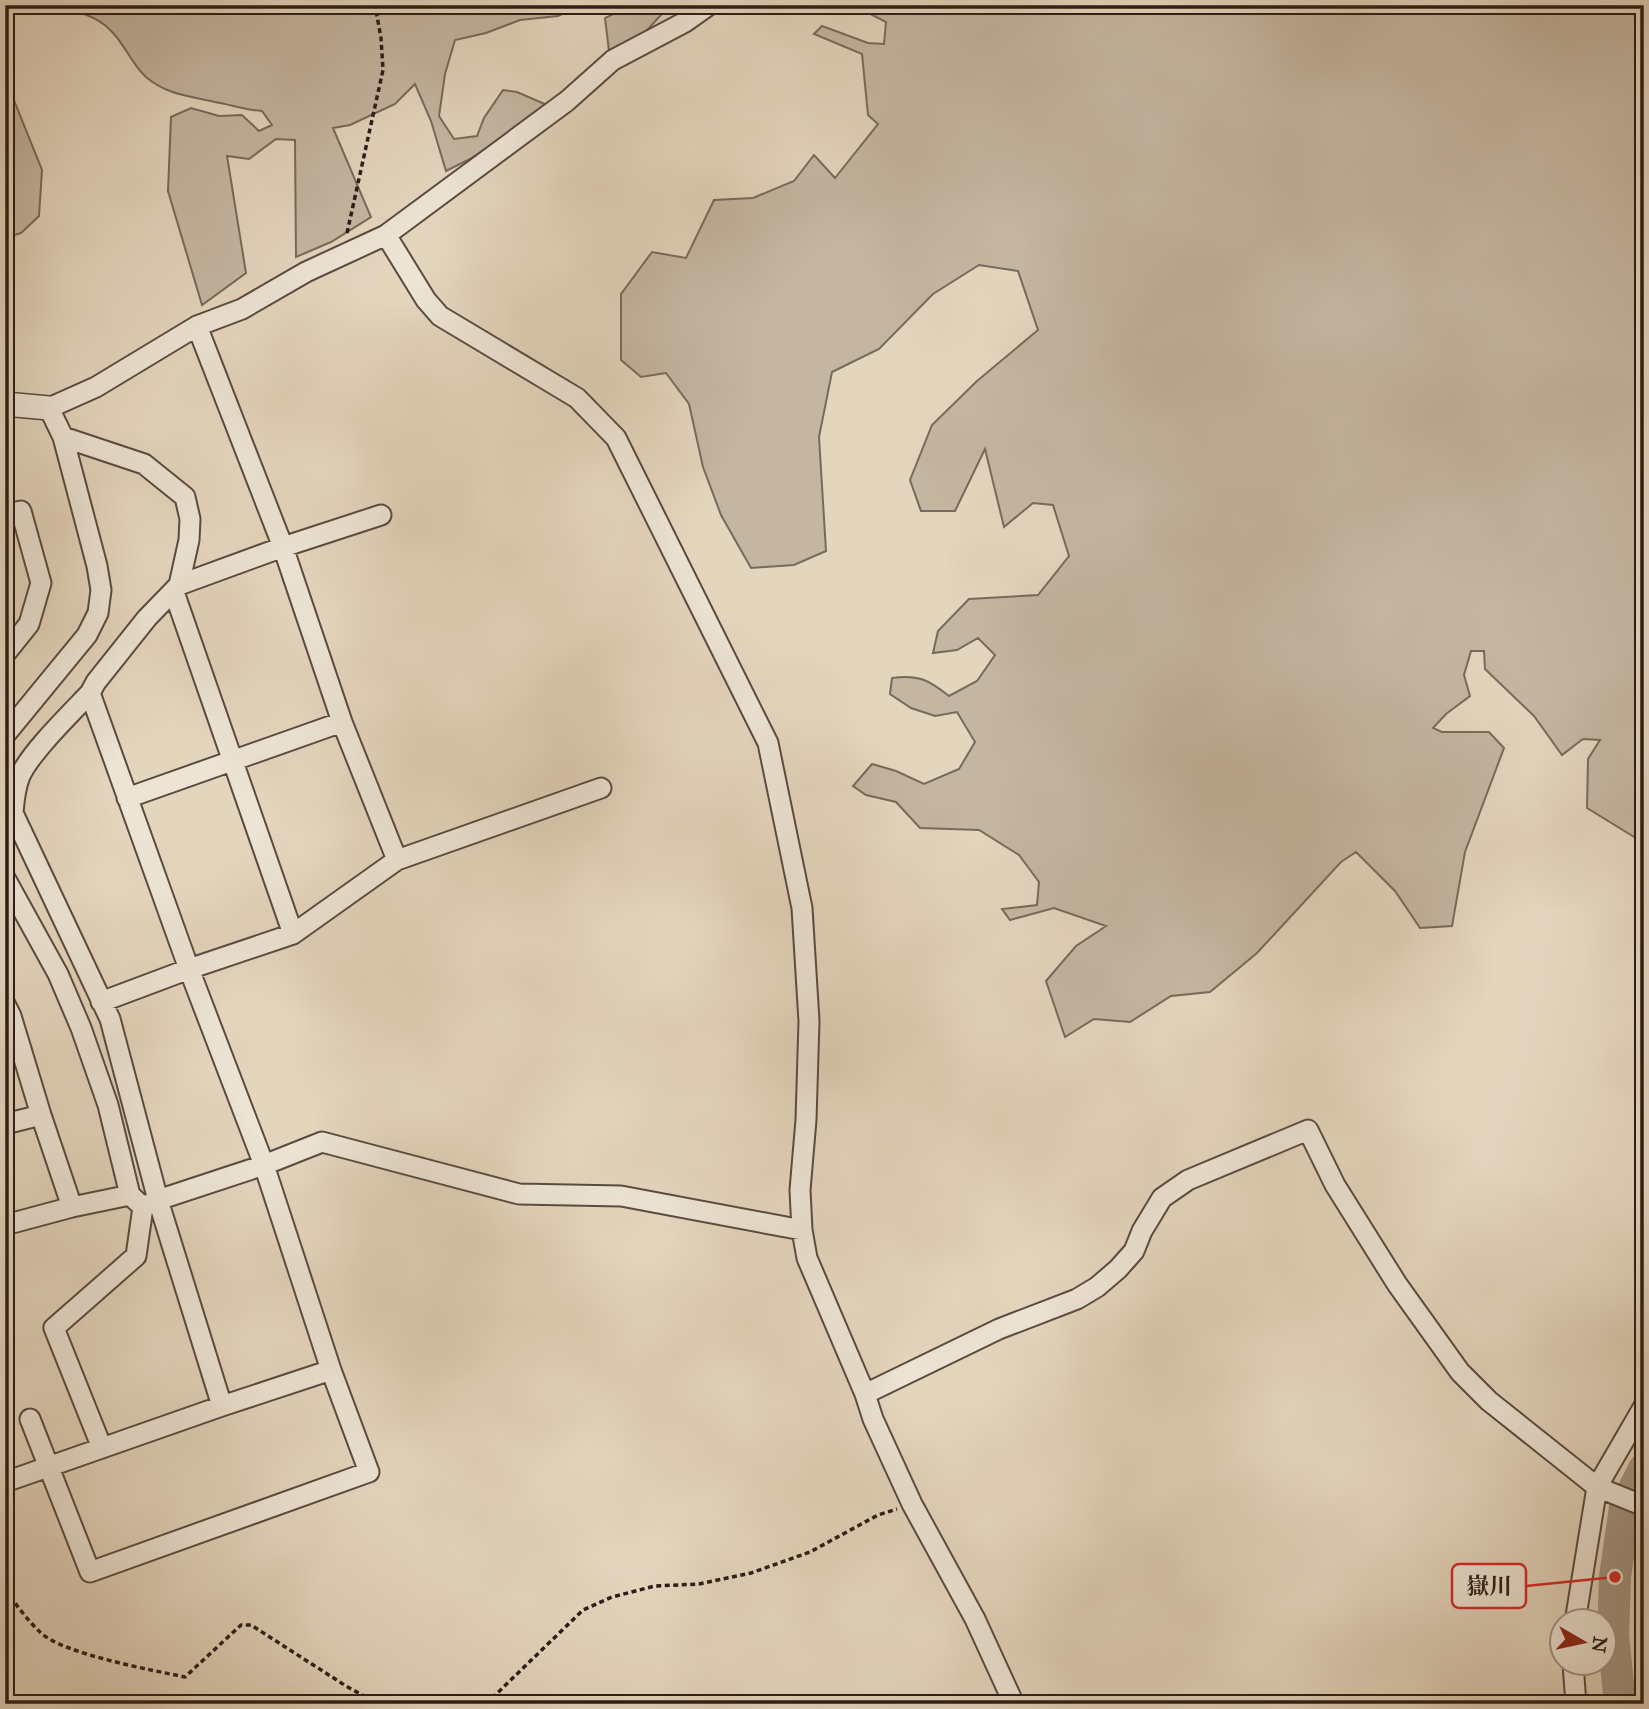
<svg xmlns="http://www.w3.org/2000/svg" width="1649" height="1709" viewBox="0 0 1649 1709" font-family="'IM FELL Great Primer','Noto Serif JP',serif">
	<rect width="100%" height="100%" fill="#e4d5bd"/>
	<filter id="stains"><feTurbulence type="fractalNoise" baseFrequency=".00286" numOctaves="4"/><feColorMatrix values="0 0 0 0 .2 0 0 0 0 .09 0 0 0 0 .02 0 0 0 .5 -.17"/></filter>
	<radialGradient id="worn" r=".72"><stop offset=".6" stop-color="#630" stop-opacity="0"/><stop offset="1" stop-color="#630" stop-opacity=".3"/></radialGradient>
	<path fill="#c5b6a1" stroke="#786a5c" stroke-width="2" d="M5,5H582L558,16L520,20L486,33L455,40L445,74L439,116L454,139L477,136L484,118L503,90L517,92L547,105L541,113L470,159L446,171L431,121L415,84L395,104L350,125L333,128L371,217L331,242L296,257L295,140L276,139L249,159L227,156L246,273L202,305L168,191L171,117L191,108L219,116L242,115L259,131L272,125L262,111C246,110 232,105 215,102C190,96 167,95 146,77C133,66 126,47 114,34C87,3 46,9 10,13L5,19Z
		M632,5H670L641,37L609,51L605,18Z
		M853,5H1644V843L1587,808L1588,759L1600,740L1583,739L1562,755L1534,716L1485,669L1484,651H1471L1464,675L1470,696L1446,714L1433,728L1442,732H1489L1504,748L1465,852L1452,926L1420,928L1395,891L1356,852L1341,862L1257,953L1210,992L1171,996L1130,1022L1094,1019L1065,1037L1046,981L1076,946L1106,926L1054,908L1010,920L1002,909L1037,905L1039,882L1019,855L979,830L920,828L896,802L866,795L853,786L872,764L896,771L924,784L959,769L975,742L957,712L935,716L911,708L890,694L892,678C918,674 929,680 949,696L977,681L995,655L978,638L957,650L933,653L938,631L969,599L1038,595L1069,556L1053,505L1033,503L1004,527L985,449L955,511H921L910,480L932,425L977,381L1038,330L1018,271L979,265L933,294L879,349L832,372L819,437L826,551L794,565L751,568L721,515L703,467L689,404L666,373L641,377L621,360V294L652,252L686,258L714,200L753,198L794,181L814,155L835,178L878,124L868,115L862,54L814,34L822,26L868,43L884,44L886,22Z
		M5,78L42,170L39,216L21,233L5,238Z"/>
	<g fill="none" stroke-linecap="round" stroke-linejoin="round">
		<path stroke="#a59685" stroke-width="32" d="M1620,1704L1613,1636L1615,1577L1625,1507L1644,1469"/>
		<defs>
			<path id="minor" d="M386,235L426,300L440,316L577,398L616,438L768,743L802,908L809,1021L806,1120L800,1190L802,1230L807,1258L865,1394L873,1419L912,1504L975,1619L1014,1704
				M197,326L283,547L342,722L397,860
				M63,437L144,464L185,497L190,519L189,540L179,585L147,618L96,682L90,693C71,713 30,753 20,776C15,788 14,800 13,813L110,1019L158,1200L222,1406
				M5,514L21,511L41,583L29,624L5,654
				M179,585L283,547L381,515
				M174,592L293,934
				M5,735L87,635L98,613L101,590L97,566L63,437L49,408L96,387L197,326L242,309L306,272L386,235L567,101L613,60L685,22L709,5
				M127,798L342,722
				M5,878L58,974L81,1028L108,1105L130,1195L143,1207
				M101,1002L189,969L293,934L397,860L601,788
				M5,1004L11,1016L41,1115L72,1207
				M5,1124L41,1115
				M143,1207L158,1200L264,1165L322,1142L519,1194L621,1196L802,1230
				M5,1225L72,1207L130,1195
				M865,1394L999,1329L1077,1299L1097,1287L1118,1269L1134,1251L1142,1231L1162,1198L1188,1180L1308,1130L1335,1185L1397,1284L1460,1372L1489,1401L1597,1487L1644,1506
				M30,1419L90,1572L369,1472L331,1370L264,1165L189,969L90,693
				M102,1448L54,1328L136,1256L143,1207
				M5,1482L222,1406L331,1370
				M1575,1622L1597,1487L1644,1406
				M1573,1664L1576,1704"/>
			<path id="tertiary" d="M5,404L49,408"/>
		</defs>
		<use href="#minor" stroke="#5a4b41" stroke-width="23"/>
		<use href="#tertiary" stroke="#5a4b41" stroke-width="26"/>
		<path stroke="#2c1d18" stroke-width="3.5" stroke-dasharray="5 3.5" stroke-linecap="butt" d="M347,233L383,70L381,38L375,5
			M5,1590C16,1604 27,1620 40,1632C62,1654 152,1670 185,1677L241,1625H251L346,1686L378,1704
			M486,1704L583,1610L612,1597L655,1586L699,1584L751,1573L810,1552L878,1515L897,1509"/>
		<use href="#minor" stroke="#ede4d4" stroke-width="19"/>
		<use href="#tertiary" stroke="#ede4d4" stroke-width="23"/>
	</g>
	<path fill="none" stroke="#d62828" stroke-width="2.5" d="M1615 1577L1526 1586"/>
	<circle fill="#d62828" stroke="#ede4d4" stroke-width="2.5" cx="1615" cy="1577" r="7"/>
	<rect fill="#ede4d4" stroke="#d62828" stroke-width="2.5" x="1452" y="1564" width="74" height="44" rx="7"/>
	<g font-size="23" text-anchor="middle" font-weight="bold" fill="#2c1d18">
		<text x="1489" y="1594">嶽川</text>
	</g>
	<rect width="1649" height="1709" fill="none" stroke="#e4d5bd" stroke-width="28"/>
	<rect x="7" y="7" width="1635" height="1695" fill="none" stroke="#2c1d18" stroke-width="3.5"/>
	<rect x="14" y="14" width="1621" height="1681" fill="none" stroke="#2c1d18" stroke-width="2"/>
	<g transform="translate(1583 1642) rotate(99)"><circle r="33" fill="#ede4d4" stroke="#a09489" stroke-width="2"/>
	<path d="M0-5L12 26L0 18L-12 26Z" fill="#8f2418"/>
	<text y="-10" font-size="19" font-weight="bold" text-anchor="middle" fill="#2c1d18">N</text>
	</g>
	<rect width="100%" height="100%" filter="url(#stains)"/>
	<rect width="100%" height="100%" fill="url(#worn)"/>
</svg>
